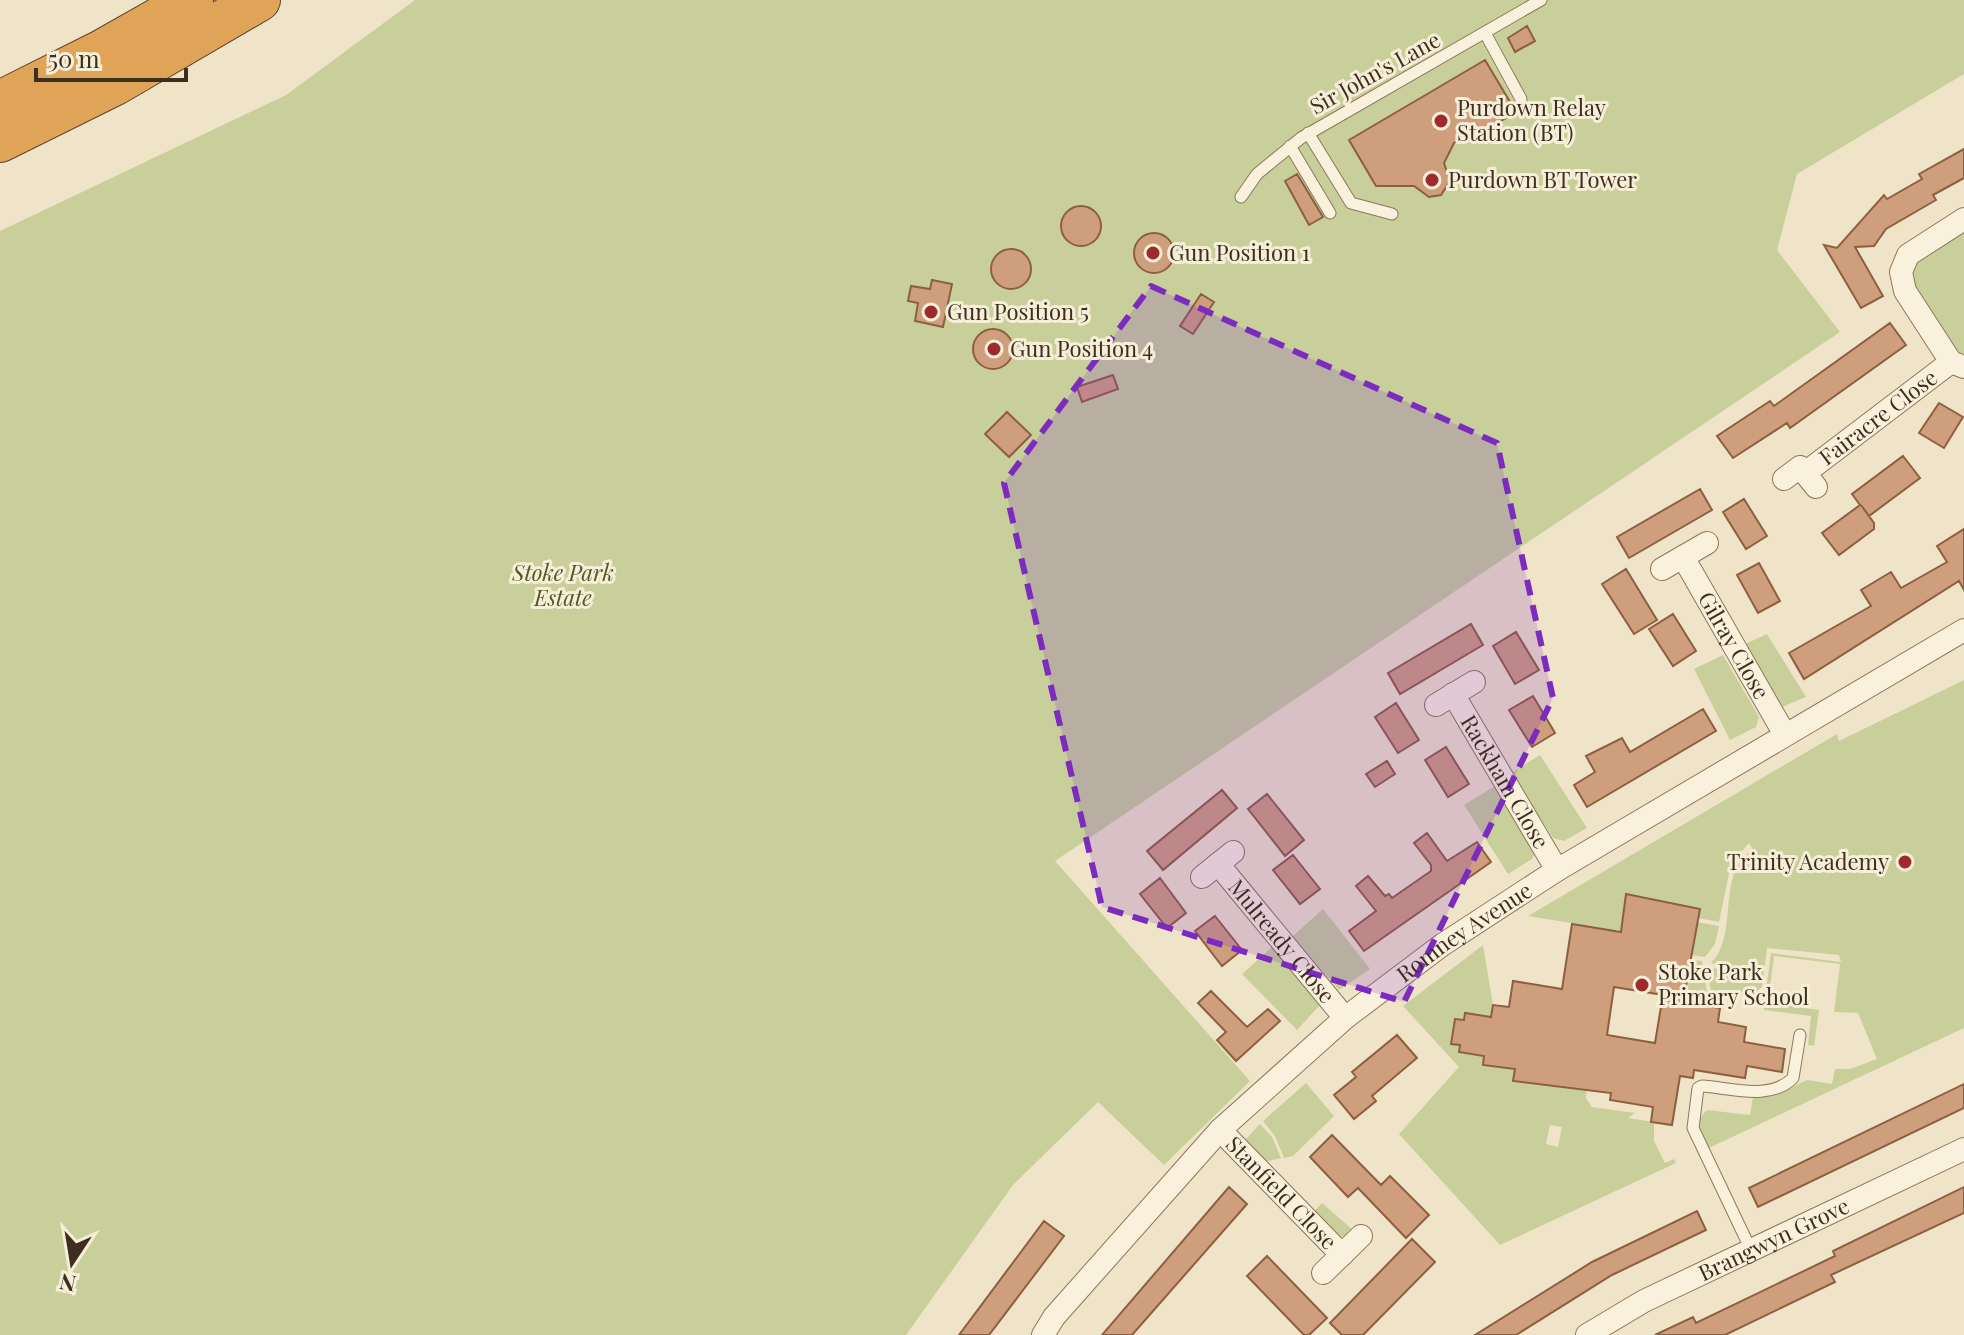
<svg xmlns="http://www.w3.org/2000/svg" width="1964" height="1335" viewBox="0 0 1964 1335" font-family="'Playfair Display',serif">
	<rect width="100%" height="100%" fill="#f0e4c8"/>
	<path fill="#c9cf9b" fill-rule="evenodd" d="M415,0H1964V74L1797,174L1777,250L1840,332L1055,861L1250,1081L1164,1165L1098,1102L1013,1185L906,1335H0V231L286,95Z
		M1964,227V360L1958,358L1912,286L1911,267Z
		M1767,634L1806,697L1782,707L1743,645Z
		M1723,655L1759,717L1756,727L1730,740L1694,669Z
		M1964,680V1028L1709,1148C1702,1135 1693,1122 1707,1110L1750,1115L1753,1097L1773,1096L1807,1080L1832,1084L1835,1069H1850L1877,1059L1858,1013L1834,1012L1840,964L1774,956L1768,1003L1819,1010L1814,1046L1808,1045L1811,1016L1764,1010V1004L1750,1003L1766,990L1771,953L1841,962L1839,955L1767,948L1762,987L1750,996L1711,992L1707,968L1724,969V965L1711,963C1740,935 1715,871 1753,850L1749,843L1731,864L1719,922L1698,918L1697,922L1719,926L1715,944L1705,957L1649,949L1646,936L1651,898L1627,894L1621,931L1528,916L1837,734L1839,741Z
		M1540,755L1587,828L1564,841L1553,838L1511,773Z
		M1497,785L1536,852L1532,859L1508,874L1464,805Z
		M1323,909L1370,969L1339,990L1292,937Z
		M1483,945L1493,1005L1491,1017L1466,1013L1460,1045L1484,1056L1483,1065L1515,1069L1514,1081L1531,1083L1533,1073L1587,1089L1586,1098L1592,1107L1635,1113L1628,1118L1654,1122V1141L1665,1163L1674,1159L1676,1163L1500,1245L1399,1134L1459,1067L1403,1006ZM1550,1125L1562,1127L1558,1147L1546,1144Z
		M1272,947L1320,1005L1297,1030L1242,974Z
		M1690,959L1702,961L1707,992L1696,991L1695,996L1684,994Z
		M1306,1083L1334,1116L1293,1156L1284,1158L1275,1136L1263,1121Z
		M1260,1124L1272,1137L1281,1158L1261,1163L1245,1140Z
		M1322,1203L1355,1232L1340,1237L1311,1214Z"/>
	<path fill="#cf9f7d" stroke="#8d5f41" stroke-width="2" fill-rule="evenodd" d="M1527,26L1535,41L1515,52L1508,38Z
		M1485,60L1516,112L1478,135L1475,131L1454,143L1444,163L1450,181L1441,195L1429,197L1414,186H1376L1349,140Z
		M1964,149V178L1933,195L1936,200L1886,229L1874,246L1855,247L1883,296L1861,308L1824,245L1837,248L1884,195L1887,199L1922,179L1919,174Z
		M1297,174L1323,217L1309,225L1285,181Z
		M1061 226a20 20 0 1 1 40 0a20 20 0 1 1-40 0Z
		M1134 253a20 20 0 1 1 40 0a20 20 0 1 1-40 0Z
		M991 269a20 20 0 1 1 40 0a20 20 0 1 1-40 0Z
		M932,280L952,284L943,327L915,321L918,303L908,301L911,286L930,289Z
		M1201,294L1214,302L1193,334L1180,326Z
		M1890,323L1906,345L1790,428L1787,423L1733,458L1717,436L1770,401L1774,406Z
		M973 349a20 20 0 1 1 40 0a20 20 0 1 1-40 0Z
		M1113,375L1118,389L1082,402L1077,387Z
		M1939,403L1963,417L1944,448L1919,433Z
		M1007,412L1031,435L1009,457L985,434Z
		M1903,456L1920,478L1869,516L1861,505L1874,523V529L1839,555L1822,533L1860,505L1852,494Z
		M1700,489L1712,510L1629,558L1617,537Z
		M1744,499L1767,536L1746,549L1723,512Z
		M1964,529V590L1959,581L1804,679L1789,653L1871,606L1861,590L1891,572L1901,588L1947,562L1937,546Z
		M1759,563L1780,601L1758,613L1737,575Z
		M1626,569L1657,620L1634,634L1602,584Z
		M1673,614L1696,651L1673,666L1649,629Z
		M1471,624L1483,645L1400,694L1388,673Z
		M1516,632L1539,670L1515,684L1493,646Z
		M1533,696L1555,733L1532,747L1509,710Z
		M1396,703L1419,740L1398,753L1375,717Z
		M1703,709L1716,731L1587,807L1574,785L1595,772L1586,756L1622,738L1630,752Z
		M1446,747L1469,784L1448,797L1425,760Z
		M1387,761L1395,774L1375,787L1366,774Z
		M1222,790L1237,808L1163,870L1147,851Z
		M1267,794L1304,840L1285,856L1248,809Z
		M1427,833L1447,861L1477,842L1491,862L1364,951L1349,931L1376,911L1356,886L1368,876L1385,896L1389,894L1392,898L1431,871V865L1414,843Z
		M1293,855L1320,889L1300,904L1273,870Z
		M1160,878L1186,913L1167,928L1140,894Z
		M1626,894L1700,909L1683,1002L1720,1008L1718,1022L1746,1027L1744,1042L1785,1049L1782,1072L1747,1066L1745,1078L1694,1070L1693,1078L1680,1076L1672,1125L1651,1122L1653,1107L1610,1100L1611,1093L1513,1081L1515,1069L1483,1065L1484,1056L1459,1052L1460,1045L1451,1044L1455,1019L1464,1020L1465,1013L1491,1017L1493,1005L1509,1007L1513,981L1562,989L1572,924L1621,932ZM1614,987L1663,995L1655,1043L1607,1035Z
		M1215,916L1242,950L1222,966L1195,931Z
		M1211,991L1247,1027L1268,1009L1280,1021L1236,1061L1217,1040L1226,1032L1198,1003Z
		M1397,1035L1417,1058L1372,1096L1376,1101L1354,1119L1334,1095L1356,1077L1352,1072Z
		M1964,1084V1108L1758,1207L1749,1188Z
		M1332,1135L1381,1185L1390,1176L1429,1215L1406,1238L1358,1188L1348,1197L1310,1157Z
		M1229,1187L1247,1204L1132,1335H1102Z
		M1964,1187V1213L1831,1275L1835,1282L1725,1335H1655L1693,1317L1696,1323L1835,1256L1833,1251Z
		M1697,1211L1706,1230L1612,1275L1516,1335H1475L1592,1262Z
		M1044,1221L1064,1236L989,1335H959Z
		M1412,1239L1435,1262L1363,1335H1342L1330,1323Z
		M1267,1256L1327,1318L1309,1335H1304L1247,1276Z"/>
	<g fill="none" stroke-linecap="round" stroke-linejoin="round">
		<defs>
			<path id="service" d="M1485,33L1521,99
				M1308,133L1351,203L1392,214
				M1290,146L1330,213
				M1241,197L1257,174L1301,138L1541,0
				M1751,1250L1693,1128L1698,1088L1702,1086C1732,1088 1770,1101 1793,1078L1800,1035"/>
			<g id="minor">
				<path d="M1964,219L1908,255L1901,272L1905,291L1951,362L1964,367"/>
				<path id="s1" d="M1805,473L1951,362"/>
				<path d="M1784,479L1800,467L1816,487"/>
				<path id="s2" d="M1683,557L1784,733"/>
				<path d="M1662,569L1707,543"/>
				<path id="s3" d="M1453,694L1557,870"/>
				<path d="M1436,705L1474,682"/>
				<path id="s4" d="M1218,864L1345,1018"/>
				<path d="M1202,877L1233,852"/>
				<path id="s5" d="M1220,1130L1342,1255"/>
				<path d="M1323,1273L1361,1236"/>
				<path id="s6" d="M1043,1335L1054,1317L1220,1130L1345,1018L1442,945L1557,870L1964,630"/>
				<path id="s7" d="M1587,1335L1644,1301L1964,1149"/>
			</g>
			<path id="motorway" d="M0,102L102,51L192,0
				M0,141L115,84L259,0"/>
		</defs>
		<use href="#service" stroke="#8d765c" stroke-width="13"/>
		<use href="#minor" stroke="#8d765c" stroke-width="24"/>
		<use href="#motorway" stroke="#5b4430" stroke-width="44"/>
		<use href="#service" stroke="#faf1dc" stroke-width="11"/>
		<use href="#minor" stroke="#faf1dc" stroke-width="22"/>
		<use href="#motorway" stroke="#e0a458" stroke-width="42"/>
	</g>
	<path fill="#7b2cbf" fill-opacity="0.2" stroke="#7b2cbf" stroke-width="6" stroke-dasharray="16 10" stroke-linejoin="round" d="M1151,286L1497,443L1553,698L1404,1002L1102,907L1004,483Z"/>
	<g fill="#9e2a2b" stroke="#f7eed8" stroke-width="3">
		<circle cx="1441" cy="121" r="8"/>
		<circle cx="1432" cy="180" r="8"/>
		<circle cx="1153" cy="253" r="8"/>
		<circle cx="931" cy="312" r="8"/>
		<circle cx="994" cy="349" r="8"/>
		<circle cx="1905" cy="862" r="8"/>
		<circle cx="1642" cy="985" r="8"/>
	</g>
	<g text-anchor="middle" stroke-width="6" stroke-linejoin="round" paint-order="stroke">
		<g font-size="22" fill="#3d2e20" stroke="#f7eed8">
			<text transform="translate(1375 73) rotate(-29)" y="8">Sir John's Lane</text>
			<text dy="8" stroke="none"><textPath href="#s1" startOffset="92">Fairacre Close</textPath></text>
			<text dy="8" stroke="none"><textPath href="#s2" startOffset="102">Gilray Close</textPath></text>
			<text dy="8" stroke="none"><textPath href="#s3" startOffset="102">Rackham Close</textPath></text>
			<text dy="8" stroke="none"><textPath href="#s6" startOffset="586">Romney Avenue</textPath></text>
			<text dy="8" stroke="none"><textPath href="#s4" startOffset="100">Mulready Close</textPath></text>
			<text dy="8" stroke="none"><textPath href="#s5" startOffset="88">Stanfield Close</textPath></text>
			<text dy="8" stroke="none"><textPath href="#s7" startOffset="210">Brangwyn Grove</textPath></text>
		</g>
		<g font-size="22" fill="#3d2e20" stroke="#f7eed8" text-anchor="start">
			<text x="1457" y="116">Purdown Relay<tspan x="1457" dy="25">Station (BT)</tspan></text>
			<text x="1448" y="188">Purdown BT Tower</text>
			<text x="1169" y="261">Gun Position 1</text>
			<text x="947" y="320">Gun Position 5</text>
			<text x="1010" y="357">Gun Position 4</text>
			<text x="1889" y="870" text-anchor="end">Trinity Academy</text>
			<text x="1658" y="980">Stoke Park<tspan x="1658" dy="25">Primary School</tspan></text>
		</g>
		<g font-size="22" font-style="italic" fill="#4d5a26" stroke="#f7eed8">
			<text x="563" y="581">Stoke Park<tspan x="563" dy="25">Estate</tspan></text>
		</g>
	</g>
	<g transform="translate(72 1263) rotate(192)" stroke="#f7eed8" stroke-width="6" paint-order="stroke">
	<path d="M0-6L14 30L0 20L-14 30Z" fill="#3d2e20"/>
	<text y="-12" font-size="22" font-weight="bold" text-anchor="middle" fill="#3d2e20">N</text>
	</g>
	<path d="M36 68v12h150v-12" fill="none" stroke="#3d2e20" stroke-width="4"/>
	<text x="48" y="68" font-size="24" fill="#3d2e20" stroke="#f7eed8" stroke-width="6" paint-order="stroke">50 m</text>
</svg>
